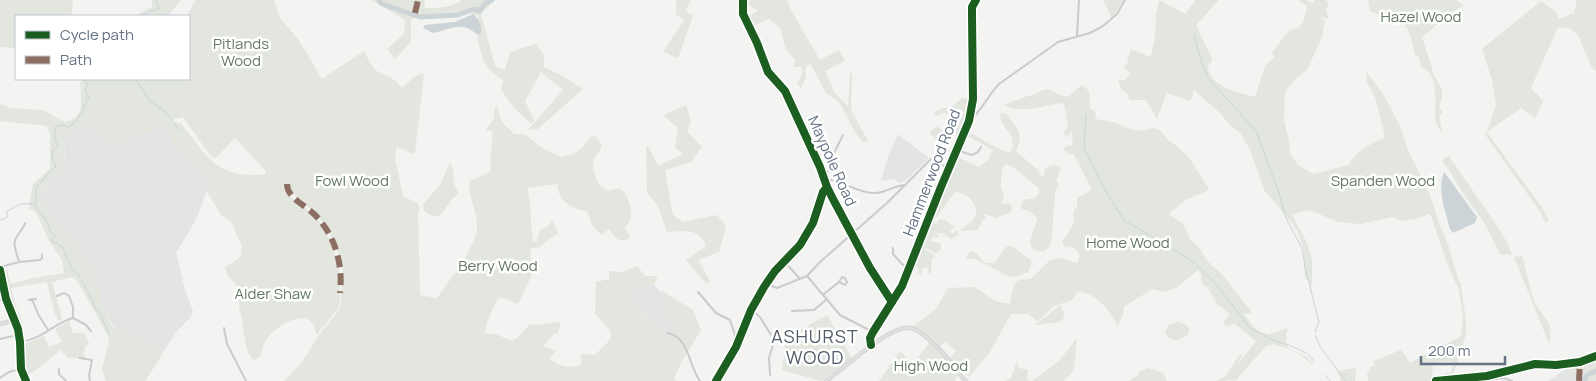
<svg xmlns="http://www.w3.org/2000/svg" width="1596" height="381" viewBox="0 0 1596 381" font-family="Manrope,sans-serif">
	<rect width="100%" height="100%" fill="#f3f3f1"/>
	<path fill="#e3e5e4" d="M90,122L147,133L155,129L167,126L177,151L191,159L209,185L197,217L186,237L176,252L185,290L193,311L191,317L177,331L163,352L114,327L102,306L97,273L83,252L63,231L44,207L41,198L43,189L55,175L66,167L64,142L70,133Z
		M898,134L929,158L905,181L899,183L894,179L881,181L888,156Z
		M645,282L654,285L667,299L664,307L680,330L671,332L658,331L649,318L632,306L630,300L631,295L635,288Z
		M1570,368L1575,381H1548L1563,371Z"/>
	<path fill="#e2e6df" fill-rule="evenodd" d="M0,0H73L72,12L70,16H16V48L0,47Z
		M152,0H181L168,16H134L152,7Z
		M196,0H274L280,18L298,39L322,79L364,51C367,56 369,62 372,66C377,73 386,75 393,79C396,81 399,85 402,88L415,76L424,73L415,153L413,154L397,147L395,158L403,196L417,203L420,208L418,213L420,295L437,298C448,282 477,246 477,227C478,211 467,197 470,181L491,171L490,159L493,132L486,130L494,118L495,108L497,105L501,121L514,134L526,135L542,148L561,157L573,154L581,149L590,137L596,136L602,146C600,151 596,155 594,159C591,168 597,186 606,190C611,192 616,187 621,189C628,193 632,210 631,217C630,220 627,225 625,227L630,236L629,239C620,244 614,237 609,229L601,235L592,225L587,211C573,210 556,199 558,184L527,188C532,205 530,224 533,241H537L540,230L548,226L552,220L558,233L539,247L530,249L532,275L518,304C511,303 505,294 497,300L487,322L485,333L498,335L512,341L517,338L530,324L536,325L561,322L558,333L553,335L543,346L556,351L550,358C557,366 568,368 579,366L581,363V354L595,355L611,339L610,330L595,314L596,282L609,279V271L623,272L637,266L645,276H658L654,285L645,282C608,306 650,309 658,331L671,332L679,330C671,317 660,317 667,299L659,291H662L693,310L701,330L683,359L674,378L677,381H284L302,362L318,336L339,310L341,303L343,271L336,246L329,232L317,214L291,193L290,196L315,216L327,232L339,265L340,303L338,309L316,335C314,305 281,322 269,336C264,342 262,349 260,357L254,360C245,355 244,330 242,320C241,315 239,309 239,304C239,300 241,296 243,292L228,276L225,267L238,259L241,255L242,246L231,222L221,215L206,190L209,185L191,159L177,151L167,126C149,130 133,139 115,146L90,122C64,136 62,137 66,167L55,175L43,188L41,198L44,207L63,231L83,252L97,273L102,306L113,327L163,352L157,363L145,381H106L102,369L109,340L108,336L78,282L72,277L52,282L62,319L59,321L54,312L47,282L11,288L16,307L20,315L23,325L22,331L26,339L23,338L7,296L4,271L7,269L10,283H15L33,278L64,273L62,260L48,239L38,216L34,211L29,209L33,184L50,169V135L47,126L0,121V104L10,108L43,110L65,122C89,117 78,95 81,79H189V16H186ZM183,117L209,154L215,159L235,138L265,170L266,174C218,180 207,157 181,123H172L171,120Z
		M371,0H425L424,8C437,8 451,8 462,0H494L481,14L495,66L505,70L510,52L536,44L544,55V67L561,75L583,89L538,129L528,130L563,90L541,72L525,101L534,120L531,124L514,108L501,90L503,80C482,68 483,58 477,37L481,31L478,16C458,8 432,16 411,19V42L395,59L387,49L404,34L405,20Z
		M676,0H691L686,11L693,16L678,58L663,52L684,20L676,15Z
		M748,0H787L790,8L820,60L839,50L845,61L825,71L835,93L848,106L850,73H852L851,110L868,141L863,142L855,132L839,102L826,93L810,63L805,69L806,78L801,88L797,84L803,72L801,67H794L795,59L786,50L780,28L769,19L753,26L749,16L758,11L747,3Z
		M1103,0H1124L1112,18Z
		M1159,0L1185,14L1196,0H1219L1196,25L1212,58V61L1208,65C1208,86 1239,93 1255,97L1265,66L1275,57L1272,53C1281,43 1285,29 1299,28L1304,20L1307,6L1298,0H1306L1312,3L1315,0H1326L1329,5L1326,10L1329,19L1321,17V19L1325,20L1322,37L1307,70L1294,80L1285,93L1284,120L1289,140L1290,154L1298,165L1313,174L1349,165C1353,152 1373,143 1385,137L1375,97L1367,82L1366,71L1383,94L1400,126L1408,150L1430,195L1439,223L1448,244L1458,279L1461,284L1466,321V334L1454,372L1447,378L1436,380L1434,377L1451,372L1453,365L1450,361L1430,364L1433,366L1431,381H1368L1367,373L1369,372L1371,367L1375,365L1373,361L1401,350L1402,351L1410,363L1461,336L1463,316L1459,290L1448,266L1431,216L1428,214L1420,218L1401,221L1392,217L1360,224L1338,222L1310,210L1292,214L1306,241L1312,259V285L1311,287L1309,282L1305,278L1303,246L1297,230L1269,195L1265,192L1250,150L1241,134L1228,123L1221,114L1195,91L1193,92V97L1190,101L1167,93L1157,119L1146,100H1129L1128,94L1121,89L1118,79L1124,81L1129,75L1132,77L1127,70L1124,69L1128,62L1127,61L1131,49L1151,57L1155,37L1156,15Z
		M1368,0H1457L1464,6C1445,14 1437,26 1422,37L1434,75L1442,89V97L1439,107L1443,112L1439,116L1442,132H1441C1438,127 1436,123 1435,117C1435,102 1439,78 1424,68H1421L1419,57L1415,55C1408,14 1402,24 1370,11Z
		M1577,0H1596V71L1592,68L1578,35L1571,29L1558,27L1531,88L1543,101L1535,118L1521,108L1487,132L1543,209L1549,220L1546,223L1539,210L1484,133L1487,132L1496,105L1492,80L1482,49L1541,1L1555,11L1559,19L1574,13Z
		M1082,85L1089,91L1090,108L1095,112L1096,119L1117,123L1130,129L1142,131L1153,128L1159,129L1169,141L1178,147L1190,159L1209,189C1203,194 1197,194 1190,198C1182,201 1177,208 1170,213V215L1183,224L1190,239L1200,249L1207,261L1222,274L1241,299L1251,310V313L1249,314L1244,313C1249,322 1256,333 1268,334C1274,334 1282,330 1288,328L1286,336L1287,339L1285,342L1289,349L1306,356L1313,364V366C1303,353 1287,348 1272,344L1271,346L1267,345L1235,381L1227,380L1226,381H1216L1226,376L1240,354L1242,356L1237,365L1256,341L1235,324H1232L1226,327L1223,321L1227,318L1230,314L1216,303L1207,287L1202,284L1201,274L1198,270L1176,288L1164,292L1152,289L1124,307L1123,315L1118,326C1110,312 1097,292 1078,292L1072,300L1054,306L1038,321H1037L1029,314H1011L990,352L969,377L949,359L956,351L945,342L939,347L922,334V331L914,326L936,309L948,288L975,287L989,297L998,302L1010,304L1013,288L1015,283L1019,280L1031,279L1050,260L1060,258L1077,263C1082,254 1078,250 1070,246L1066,248L1062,242L1074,223L1073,212L1077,207V198L1092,190L1073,153L1071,155L1063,150L1066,146L1072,145L1073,141L1071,137L1073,133L1071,132L1069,137L1063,134L1068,125L1064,104L1062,103C1046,105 1019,115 1004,105L1030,95L1031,96C1054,83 1047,93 1068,97Z
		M962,98L970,99L969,119L959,137L955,132L960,123L958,119L945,113L940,114L939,116L935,114L934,112L942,108H951Z
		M686,105L691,121L687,131L702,147L691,162L665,170L673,215L683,222L717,215L726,226L719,252L698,260L710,281L706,284L686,260L706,246C699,227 683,231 667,232L658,206L647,193L646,145L649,147L658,166L683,154L675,148L678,128L663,115Z
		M999,112L1007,114C1018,131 1024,130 1016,151L1039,171V174L1044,177L1045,169L1051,165H1056L1061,168L1056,180L1059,184L1055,191C1055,200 1054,209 1053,219C1052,232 1054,261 1032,248L1030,242L1037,220L1036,217L1029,211L1022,209L1021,206L1023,200L1035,198L1039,193V189L1015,168L1006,164L1003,166C1002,176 998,186 1004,194L1002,201L1003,204L1009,203L1012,206L1011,212L996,218L985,214L984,216L986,217L982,221L978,230L959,231C964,227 972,223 975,217C980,204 966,192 955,192L933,222L936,224L938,220C945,218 948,222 954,227L950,231L953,234L957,230L958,235L951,239L936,228L943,234L936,232L939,237L932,238L930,241L941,244V250L936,253L926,248L925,251C929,252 934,252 935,257L932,258L931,273H928L929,268H925L922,269L921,275L918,273L919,269L916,267L913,275L910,276L958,157L979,167L988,160L993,150L967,136L969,132L995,147L1010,153L1011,150L1015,146L1011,143L1013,138L1002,123Z
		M937,126L946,133L945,140L941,144L930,134L932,130Z
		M1449,156L1493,220L1507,242L1512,255L1506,254L1501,255L1482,219L1464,195L1448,168L1444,164L1443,159Z
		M450,163L453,170L454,184L459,193C456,196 452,199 450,202C440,215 441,222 424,211L423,204L440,185Z
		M1008,246C1016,246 1022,256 1030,259L1032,263L1028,272L1016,277L1008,276L975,259L966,258L970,251L976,253L985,263H994C1000,258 1001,250 1008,246Z
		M1522,256L1534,302L1550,325V341H1548L1514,257Z
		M1060,305L1065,315L1061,322L1035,325Z
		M827,315L852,358L821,381L782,370L786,338Z
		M69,321L73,333H84L90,345H86L83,354L86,356L85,359C78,356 74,359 68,358L61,350L36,370L27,375L22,359L23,345L44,336L49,347L62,342L55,329Z
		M1177,322C1182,322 1186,324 1189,329L1188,335L1176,341L1169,338L1165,332L1168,325Z
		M1077,338L1074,367L1072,372L1064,381H1032L1059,361Z
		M929,343L943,356L957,375L955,381H879L900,351L913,364Z
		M1596,352V381H1575L1570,368L1565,366L1564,362Z
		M1017,361L1019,368L1028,370L1027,380L1031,381H1005L1011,378Z
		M1148,368L1163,373L1167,381H1129L1133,378L1136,377L1140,371Z
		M1356,368L1355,381H1341L1337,371Z"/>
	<path fill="#ccd4d7" d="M473,14C479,19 482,25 481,33L478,35C461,20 451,29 433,33L423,28L425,25L455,22Z
		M1444,172L1477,217L1475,223L1453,233L1450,229C1445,210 1437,190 1444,172Z"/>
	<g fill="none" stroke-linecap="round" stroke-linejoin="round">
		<path stroke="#ccd4d7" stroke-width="1" d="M139,16L159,8L156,0
			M1194,35L1202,64L1209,79L1256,131L1278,190L1286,218L1302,248L1305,267L1319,322L1315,332
			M136,79L149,100L167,113L179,130
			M1086,115L1084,148L1108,195L1124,220L1194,262L1216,284L1250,328L1275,341L1289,345
			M35,205C40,214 50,222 50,232L55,236L52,240L53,243L57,242L59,246L63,247C64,255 71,260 71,269L79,275C80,281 83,281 85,286C88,293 93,301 95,308L99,311L109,334
			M0,219L2,220L7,217V211C12,209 18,204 23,204C29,203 30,205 36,203V188L53,168L56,167L52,156L53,150L58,146L55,140V127L63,125L68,127L74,123L83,111L84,105L87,104L85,100L89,98L85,90L88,84L85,82L86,79
			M1315,335L1321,348L1346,381
			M1291,346L1306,353
			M1308,354L1314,361
			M1325,375L1330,381"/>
		<path stroke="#ccd4d7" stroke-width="5" d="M379,0L382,4L420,17L458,15L474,9L479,11L485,4L492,0
			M1584,381L1587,375L1596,371"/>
		<defs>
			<path id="secondary" d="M743,0V14L757,43L768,72L785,91L820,167L827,187L834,201L870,268L892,302C884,313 867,331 871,345
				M0,324L14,320C24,340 17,359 26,381
				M826,381C843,369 891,324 910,328C920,329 931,342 938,348C949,358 955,371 966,381"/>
		</defs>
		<use href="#secondary" stroke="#d0d1d1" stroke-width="4.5"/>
		<path stroke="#cacbcc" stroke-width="2" d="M1077,36L1079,0
			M969,121C982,111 988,95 999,84L1058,42L1090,33L1103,26L1117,14L1125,0
			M956,150L972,155L978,152L981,147
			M826,179L831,159L843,135
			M824,180C840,178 858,194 875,193C886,193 895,185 905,185
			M893,248V254L903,265L909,267
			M19,262C18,256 13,247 15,241C16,234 23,231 25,223
			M785,262L800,279
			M0,267L19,262L40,260L42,258V254
			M0,270L6,299L14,320
			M807,276L840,315L873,332
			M766,284L777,288L807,276L819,263L888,202L932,158L948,169
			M698,292L716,313L730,320L737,341
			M824,294L839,282L842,277L845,278L847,282L845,285L839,282
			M57,296L64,293L69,296L73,307V318
			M32,299L38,314L48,330
			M0,300L6,299
			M29,300L36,299
			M892,302L902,286L910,267L941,187L969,121L973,99L972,16V7L976,0
			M751,310L760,317L773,338V345L769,358L770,375
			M792,311L814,310L827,299
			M224,328L227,344L246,381
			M667,333C689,336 689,367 700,381
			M0,339L13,336
			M20,342C41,340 54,323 73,318L86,325L91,331
			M79,358L92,360L89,376L90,381
			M59,369V374L66,381
			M0,378L9,372L21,369
			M1488,380L1504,378L1512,381
			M716,381L736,347L751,310L764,287L775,271L800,245L813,223L823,192L827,187"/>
		<use href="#secondary" stroke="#dfdfe0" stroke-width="3"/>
		<path stroke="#8d6e63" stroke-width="6" stroke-dasharray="12 6" stroke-linecap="butt" d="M415,13L418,0
			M287,184C287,199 308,206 317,217C336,238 343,265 340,293
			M1579,381L1580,362"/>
		<defs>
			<path id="cycleway" d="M743,0V14L757,43L768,72L785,91L820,167L827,187L834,201L870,268L892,302
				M0,270L6,299L18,329L20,342L21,369L26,381
				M871,345L870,338L873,332L902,286L941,187L969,121L973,99L972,16V7L976,0
				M716,381L736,347L751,310L764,287L775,271L800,245L813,223L823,192L827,187
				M1436,381L1487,376L1535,364L1556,365L1580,362L1596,356"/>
		</defs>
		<use href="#cycleway" stroke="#fff" stroke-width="11"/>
		<use href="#cycleway" stroke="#1b5e20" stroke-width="8"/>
	</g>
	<g text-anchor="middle" stroke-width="5" stroke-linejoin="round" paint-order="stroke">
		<g font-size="15" fill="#647962" stroke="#fff">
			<text x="1421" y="22">Hazel Wood</text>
			<text x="241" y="49">Pitlands<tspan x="241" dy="17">Wood</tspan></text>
			<text x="352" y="186">Fowl Wood</text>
			<text x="1383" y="186">Spanden Wood</text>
			<text x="1128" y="248">Home Wood</text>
			<text x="498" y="271">Berry Wood</text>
			<text x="273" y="299">Alder Shaw</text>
			<text x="931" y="371">High Wood</text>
		</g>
		<g font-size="15" fill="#637182" stroke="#fff">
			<text transform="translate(832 161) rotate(66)" y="5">Maypole Road</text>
			<text transform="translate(932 173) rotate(-69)" y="5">Hammerwood Road</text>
		</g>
		<g font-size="18" letter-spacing="1" fill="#515b67" stroke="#fff">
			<text x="815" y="343">ASHURST<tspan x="815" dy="21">WOOD</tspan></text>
		</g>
	</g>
	<rect x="15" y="15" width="175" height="65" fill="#ffffff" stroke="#c1c6cd"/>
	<rect x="25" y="31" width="25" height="8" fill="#1b5e20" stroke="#c1c6cd"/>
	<text x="60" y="40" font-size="15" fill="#637182">Cycle path</text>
	<rect x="25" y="56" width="25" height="8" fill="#8d6e63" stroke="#c1c6cd"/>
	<text x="60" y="65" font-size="15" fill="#637182">Path</text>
	<path d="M1421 356v8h84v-8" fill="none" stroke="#637182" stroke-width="2.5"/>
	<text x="1428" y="356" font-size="15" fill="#637182" stroke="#ffffff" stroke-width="4" paint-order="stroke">200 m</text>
</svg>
